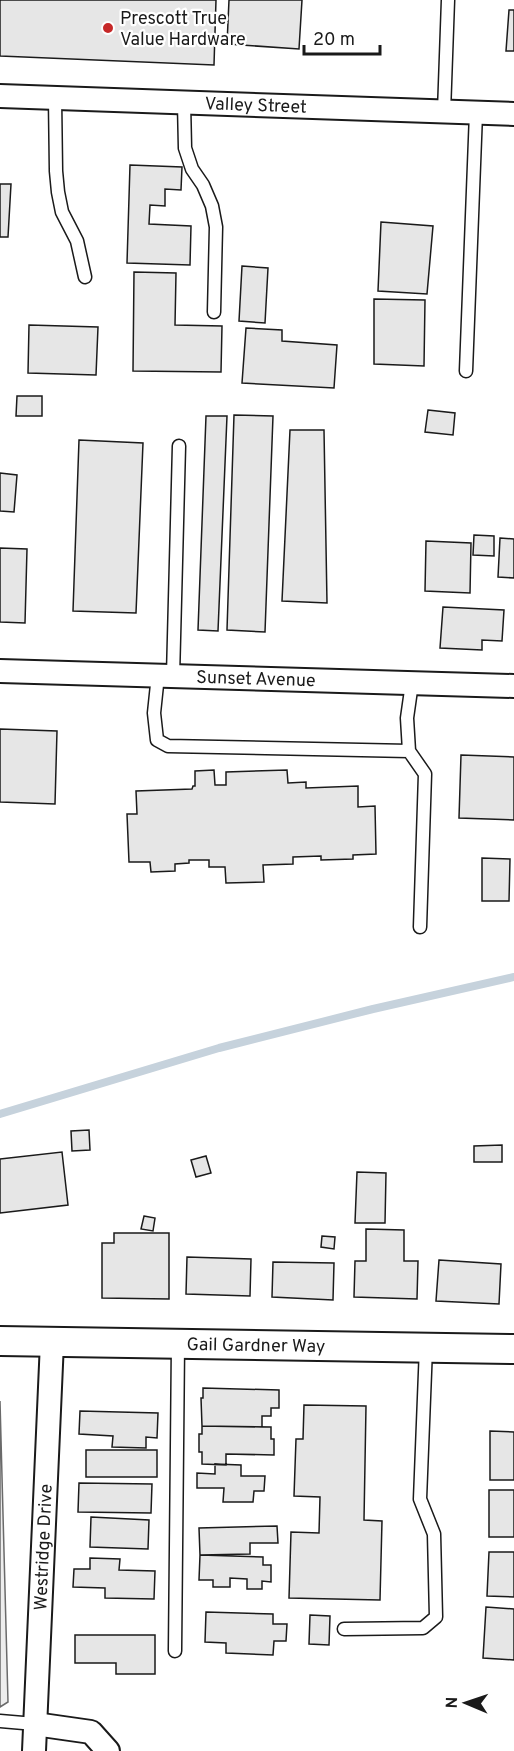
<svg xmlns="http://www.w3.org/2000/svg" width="514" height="1751" viewBox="0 0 514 1751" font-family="Overpass,sans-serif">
	<rect width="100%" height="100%" fill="#fff"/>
	<path fill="#ededed" stroke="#6a6a6a" stroke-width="1.5" d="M0,1401L8,1702L0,1707Z"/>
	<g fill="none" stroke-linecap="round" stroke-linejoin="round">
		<path stroke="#c6d2dc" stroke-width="8" d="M0,1114L219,1048L373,1009L514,977"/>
	</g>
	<path fill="#e6e6e6" stroke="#1a1a1a" stroke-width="1.5" d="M0,0H216L214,65L0,56Z
		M229,0H302L299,49L227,44Z
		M509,10H514V51H506Z
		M130,165L182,167L181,190L165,189V206L150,205L149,224L191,226L190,265L127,263Z
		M0,184H11L8,237H0Z
		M381,222L433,226L427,294L378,291Z
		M242,266L268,268L265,323L239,321Z
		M134,272L176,273L175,325L222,326L221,372L133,371Z
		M374,299L425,300L424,366L374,364Z
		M29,325L98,327L96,375L28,373Z
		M246,328L282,330V341L337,345L334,388L242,383Z
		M17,396H42V416H16Z
		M428,410L455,413L453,435L425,432Z
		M234,415L273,416L265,632L227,630Z
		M206,416H227L218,631L198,630Z
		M290,430H324L327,603L282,601Z
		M79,440L143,443L136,613L73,611Z
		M0,473L17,475L14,512L0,511Z
		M474,535L494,536V556L473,555Z
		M500,538L514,539V578L498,577Z
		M426,541L471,543L470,593L425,591Z
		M0,548L27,549L25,623L0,622Z
		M443,607L504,610L502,641L482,640V650L440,648Z
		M0,729L57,731L55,804L0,802Z
		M461,755L514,757V820L459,818Z
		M214,770L215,785H226V772L287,770L288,783L306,782V788L358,786V807L375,806L376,854L353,855V859L321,860V856L293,857V864L263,865L264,882L226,883L225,867H209V860H189V863L175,864V871L151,872L150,862H129L127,814H137L136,791L192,789L193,786H195V771Z
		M482,858L510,859L509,901H482Z
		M89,1130L90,1150L72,1151L71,1131Z
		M502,1145V1162H474V1146Z
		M62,1152L68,1205L0,1213V1159Z
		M206,1156L211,1173L196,1177L191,1160Z
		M357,1172L386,1173L385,1223H355Z
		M144,1216L155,1218L153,1231L141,1229Z
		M366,1229L404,1230V1261H418L417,1299L354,1297L355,1261H366Z
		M114,1233H169V1299L102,1298V1243H114Z
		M322,1236L335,1237L334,1249L321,1247Z
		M187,1257L251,1259L250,1296L186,1294Z
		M439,1260L501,1264L499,1304L436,1301Z
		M273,1262L334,1263L333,1300L272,1297Z
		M203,1388L279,1390V1408H271V1416H262V1427L202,1426L201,1398H203Z
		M304,1405L366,1406L364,1520L382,1521L380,1600L289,1598L291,1532L319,1533L320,1497L294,1496L296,1439H303Z
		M80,1411L158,1413L157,1438L146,1437V1448L112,1447L113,1436L79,1434Z
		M202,1426L271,1427V1439H274V1455L226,1454V1465L202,1464V1452H199V1434H202Z
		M490,1431L514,1432V1480H490Z
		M86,1450H157V1477H86Z
		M215,1464L241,1465V1476H265L264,1491H254L253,1502H223L224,1488H197V1473L215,1474Z
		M79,1483L152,1484L151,1513L78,1512Z
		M489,1490H514V1537H489Z
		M91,1517L149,1520L148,1549L90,1547Z
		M277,1526L278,1543H250V1554L200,1555L199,1528Z
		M489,1552H514V1597L487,1596Z
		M200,1555L263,1557V1565H271V1582L262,1581V1589H247V1579L230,1578V1587H213V1580H199Z
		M90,1558L120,1559L119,1570L155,1571L154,1599L105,1598V1588L73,1587L74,1569H90Z
		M486,1607L514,1609V1660L483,1658Z
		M206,1612L273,1614V1624H287L286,1641H274L273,1655L226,1653V1643L205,1642Z
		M310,1615L330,1616L329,1645L309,1644Z
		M75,1635H155V1674H116V1663H75Z"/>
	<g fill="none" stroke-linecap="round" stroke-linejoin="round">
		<defs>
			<path id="service" d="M55,98L56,171L58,192L62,212L77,241L85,277
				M184,103L185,148L192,169L203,185L212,206L216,227L214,312
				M444,112L448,0
				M466,371L476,113
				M158,675L154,713L157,740L168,746L409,751
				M173,676L179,446
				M412,683L407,718L409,751L425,774L420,927
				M344,1629L423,1628L436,1617L434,1534L420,1499L426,1347
				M175,1651L178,1344
				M0,1721L35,1724"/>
			<g id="minor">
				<path id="s1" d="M0,96L514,114"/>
				<path id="s2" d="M0,671L514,686"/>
				<path d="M35,1724L91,1732L108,1751"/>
				<path id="s3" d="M34,1751L52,1342"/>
			</g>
			<g id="tertiary">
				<path id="s4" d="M0,1341L514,1349"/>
			</g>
		</defs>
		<use href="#service" stroke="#1a1a1a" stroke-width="15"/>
		<use href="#minor" stroke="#1a1a1a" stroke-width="26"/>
		<use href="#tertiary" stroke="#1a1a1a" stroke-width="32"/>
		<use href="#service" stroke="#fff" stroke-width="12"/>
		<use href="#minor" stroke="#fff" stroke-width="22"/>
		<use href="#tertiary" stroke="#fff" stroke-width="28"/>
	</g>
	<circle fill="#c62828" stroke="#fff" stroke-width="2" cx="108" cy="28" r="6"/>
	<g text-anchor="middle" stroke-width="4.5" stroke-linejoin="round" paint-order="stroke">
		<g font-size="18" fill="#1a1a1a" stroke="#fff" text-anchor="start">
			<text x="120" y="24">Prescott True<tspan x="120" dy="21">Value Hardware</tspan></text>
		</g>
		<g font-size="18" fill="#1a1a1a" stroke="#fff">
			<text dy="6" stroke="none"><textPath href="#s1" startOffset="256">Valley Street</textPath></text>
			<text dy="6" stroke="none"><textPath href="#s2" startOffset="256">Sunset Avenue</textPath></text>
			<text dy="6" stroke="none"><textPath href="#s4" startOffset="256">Gail Gardner Way</textPath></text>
			<text dy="6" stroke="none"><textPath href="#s3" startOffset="204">Westridge Drive</textPath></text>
		</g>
	</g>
	<g transform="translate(466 1703) rotate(272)" stroke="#ffffff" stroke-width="4.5" paint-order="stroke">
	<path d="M0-4.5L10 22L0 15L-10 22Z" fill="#1a1a1a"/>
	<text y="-9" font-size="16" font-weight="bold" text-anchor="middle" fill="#1a1a1a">N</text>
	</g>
	<path d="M304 45v9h76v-9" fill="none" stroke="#1a1a1a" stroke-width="3"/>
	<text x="313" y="45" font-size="18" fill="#1a1a1a" stroke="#ffffff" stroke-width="4.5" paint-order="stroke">20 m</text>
</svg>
